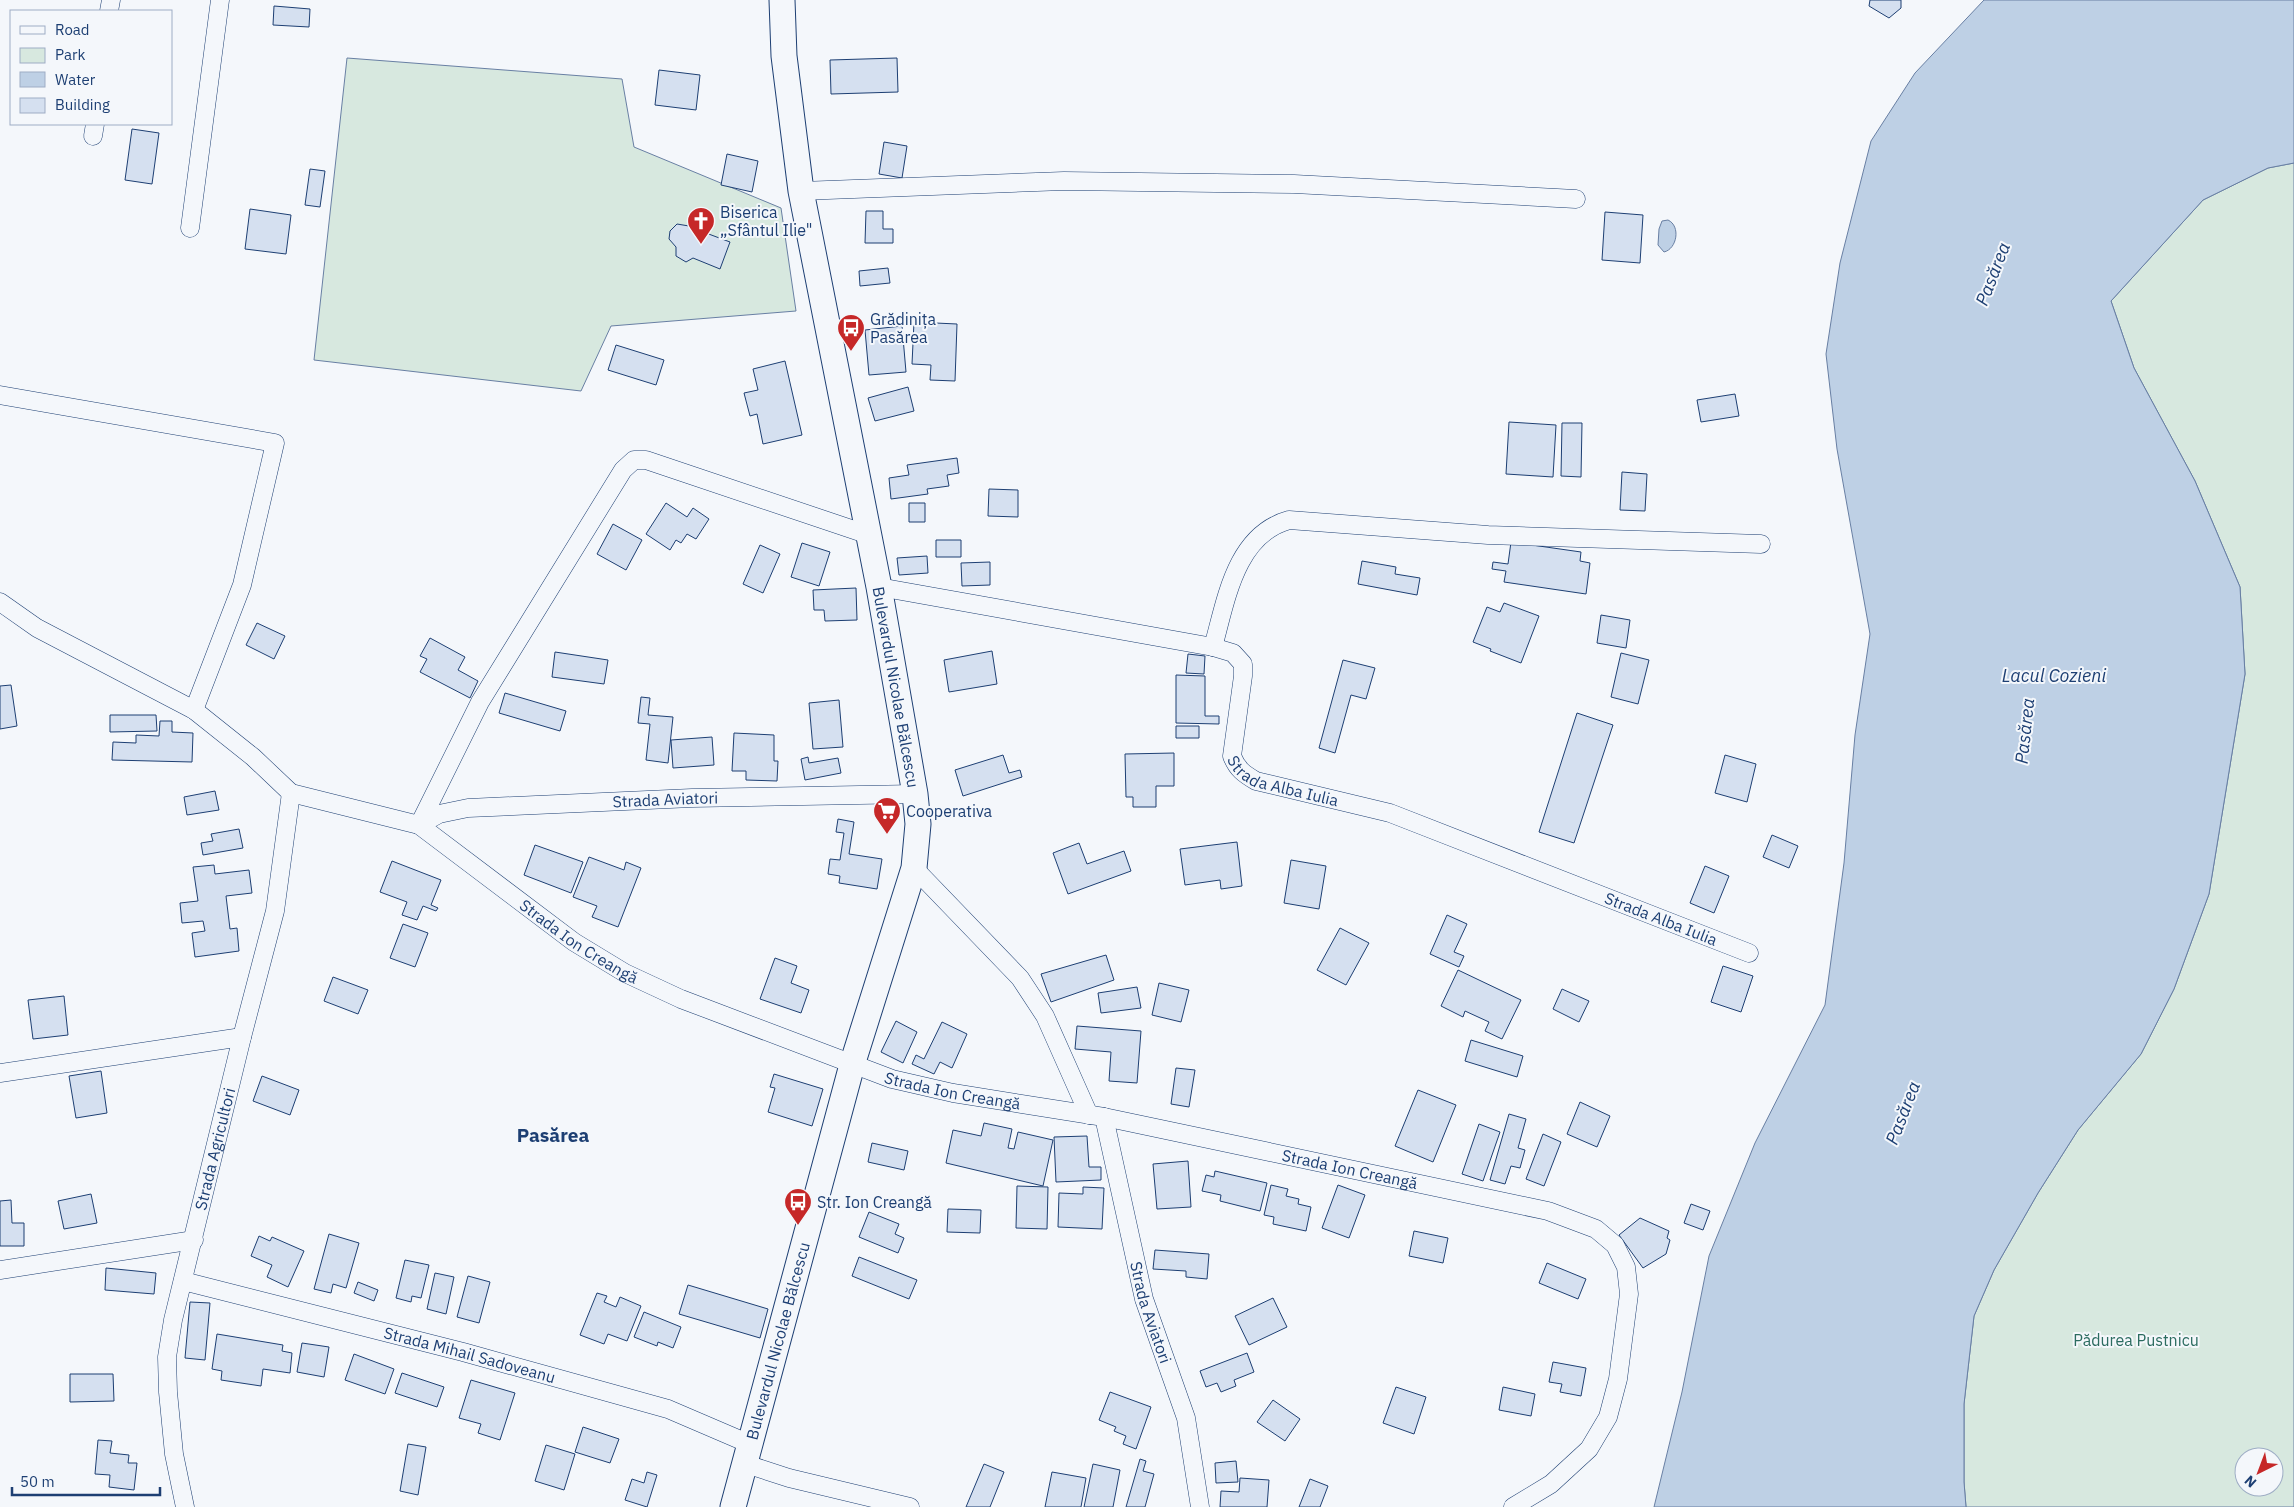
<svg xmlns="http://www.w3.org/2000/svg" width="2294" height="1507" viewBox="0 0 2294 1507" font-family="'IBM Plex Sans',sans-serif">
	<rect width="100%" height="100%" fill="#f4f7fb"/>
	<path fill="#d7e8df" stroke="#687fa3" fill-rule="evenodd" d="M347,58L622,79L634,147L781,208L796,311L611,326L581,391L314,360Z
		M2294,163V1507H1966L1964,1482V1404L1974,1316L1994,1270L2038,1193L2078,1130L2141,1054L2174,989L2209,894L2245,674L2240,587L2195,481L2134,368L2111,301L2203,200L2268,168ZM2244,1457H2274V1487H2244Z"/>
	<path fill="#bed0e5" stroke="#687fa3" d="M1984,0H2294V163L2268,168L2203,200L2111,301L2134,368L2195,481L2240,587L2245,674L2209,894L2174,989L2141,1054L2078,1130L2038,1193L1994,1270L1974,1316L1964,1404V1482L1966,1507H1654L1682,1392L1709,1256L1755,1143L1825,1005L1844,863L1855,735L1870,634L1837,449L1826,354L1840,263L1871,141L1915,73Z
		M1668,220C1681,226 1677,249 1664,252L1658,245L1659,229L1662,221Z"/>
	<path fill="#d5e0f0" stroke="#1d3f73" d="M1870,0H1901V8L1889,18L1869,6Z
		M274,6L310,9L309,27L273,25Z
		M897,58L898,92L831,94L830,60Z
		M659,70L700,75L696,110L655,105Z
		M132,129L159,133L152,184L125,180Z
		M884,142L907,146L902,178L879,174Z
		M727,154L758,161L752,192L721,185Z
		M310,169L325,171L320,207L305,205Z
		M250,209L291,215L286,254L245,249Z
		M866,211H883V229H893V243H865Z
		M1605,212L1643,215L1640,263L1602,260Z
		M694,221L702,224L706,233L730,242L720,269L693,258L686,262L676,256V247L669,239L670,231L677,224L689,226Z
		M888,268L890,283L860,286L859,271Z
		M914,322L957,324L955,381L930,380L931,365L912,364Z
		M902,326L906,372L869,375L865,330Z
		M616,345L664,360L656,385L608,370Z
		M785,361L802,435L763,444L757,414L750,416L744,393L758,390L753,369Z
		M908,387L914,411L875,421L868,398Z
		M1735,394L1739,416L1701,422L1697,400Z
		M1509,422L1556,425L1553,477L1506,474Z
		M1562,423H1582L1581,477L1561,476Z
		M957,458L959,473L947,475L949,486L927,489L928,494L891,499L889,478L909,475L907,465Z
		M1622,472L1647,474L1645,511L1620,510Z
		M989,489L1018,490V517L988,516Z
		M666,503L687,517L693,508L709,519L696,539L687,534L681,543L676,540L670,550L646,534Z
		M909,503H925V522H909Z
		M613,524L642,540L626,570L597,554Z
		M936,540H961V557H936Z
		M1511,542L1581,552L1580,561L1590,563L1586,594L1504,582L1506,571L1492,569L1493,562L1508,564Z
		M802,543L830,552L819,586L791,577Z
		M760,545L780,554L763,593L743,584Z
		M927,556L928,573L899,575L897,558Z
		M1362,561L1396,567L1395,574L1420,578L1417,595L1358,584Z
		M990,562V585L962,586L961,563Z
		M856,588L857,620L825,621L824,610H814L813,590Z
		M1504,603L1539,616L1521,663L1490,651L1491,649L1473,642L1487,607L1500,612Z
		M1601,615L1630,620L1626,648L1597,643Z
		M257,623L285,636L274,659L246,645Z
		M430,638L465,657L458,670L478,681L470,698L420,672L427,659L420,656Z
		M992,651L997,684L949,692L944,660Z
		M555,652L608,660L604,684L552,677Z
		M1621,653L1649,660L1638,704L1611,697Z
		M1188,654L1205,656L1204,674L1186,673Z
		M1343,660L1375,668L1366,699L1351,695L1335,753L1319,748Z
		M1176,675L1205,676V716H1219V724L1176,723Z
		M11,685L17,726L0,729V686Z
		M505,693L566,711L560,731L499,713Z
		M641,697L650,698L648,715L673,717L668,763L646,760L650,724L638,723Z
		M839,700L843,747L813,749L809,703Z
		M1577,713L1613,725L1574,843L1539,832Z
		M110,715H156L157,731L110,732Z
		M160,721H172V732L193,733L192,762L112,760L113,742L136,743V735L159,736Z
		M1176,726H1199V738H1176Z
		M734,733L774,735V761H778L777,781L746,780V771H732Z
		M712,737L714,765L673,768L671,740Z
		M1174,753V786H1156V807H1133V797H1126L1125,754Z
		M1003,755L1009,773L1020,770L1022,777L963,796L955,770Z
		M1725,755L1756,764L1747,802L1715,793Z
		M808,757L809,763L838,758L841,773L805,780L801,759Z
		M215,791L219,810L187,815L184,797Z
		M838,819L854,822L849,854L882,859L877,889L839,883L840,876L828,874L830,859L840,860L844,833L836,832Z
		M239,829L243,848L203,855L201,843L213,841L211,834Z
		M1772,835L1798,846L1789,868L1763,857Z
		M1237,842L1242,886L1221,889L1220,880L1185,885L1180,849Z
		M1079,843L1087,864L1124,851L1131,871L1068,894L1053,853Z
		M535,845L583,862L571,893L524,875Z
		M589,857L624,870L626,862L641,868L618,927L592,917L597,906L573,897Z
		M1291,860L1326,866L1319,909L1284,903Z
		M392,861L441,880L431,905L438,908L436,911L423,906L417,920L402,915L407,902L380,892Z
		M214,865L215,874L249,870L252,893L226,896L230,929L237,928L239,951L195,957L192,933L205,931L203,921L182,923L180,903L198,901L193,867Z
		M1705,866L1729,876L1714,913L1690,903Z
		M1447,915L1467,924L1454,952L1464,956L1459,967L1430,954Z
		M403,924L428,933L415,967L390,958Z
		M1340,928L1369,943L1346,985L1317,970Z
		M1106,955L1114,980L1051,1002L1041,974Z
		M775,958L797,966L791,983L809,990L801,1013L760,999Z
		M1723,966L1753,976L1741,1012L1711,1002Z
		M1458,970L1521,1000L1502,1039L1485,1031L1489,1022L1465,1011L1463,1017L1441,1006Z
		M333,977L368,990L358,1014L324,1001Z
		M1159,983L1189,990L1181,1022L1152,1015Z
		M1137,987L1141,1008L1101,1013L1098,993Z
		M1562,989L1589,1001L1579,1022L1553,1009Z
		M64,996L68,1035L33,1039L28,1000Z
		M896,1021L917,1032L903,1063L881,1052Z
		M942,1022L967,1034L952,1068L940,1062L934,1074L912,1064L916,1055L924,1059Z
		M1077,1026L1141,1031L1137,1083L1109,1081L1111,1052L1075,1049Z
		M1471,1040L1523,1056L1517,1077L1465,1061Z
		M1176,1068L1195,1070L1189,1107L1171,1104Z
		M101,1071L107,1113L76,1118L69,1076Z
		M774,1074L823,1089L812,1126L768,1112L775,1088L770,1087Z
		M262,1076L299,1090L290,1115L253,1101Z
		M1418,1090L1456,1105L1433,1162L1395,1146Z
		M1580,1102L1610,1116L1597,1147L1567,1134Z
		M1509,1114L1526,1119L1518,1148L1525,1150L1520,1168L1511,1166L1505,1184L1490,1180Z
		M984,1123L1012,1129L1008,1148L1014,1149L1018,1132L1053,1140L1043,1186L946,1163L953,1130L981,1136Z
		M1479,1124L1500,1132L1483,1181L1462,1174Z
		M1543,1134L1561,1142L1544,1186L1526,1179Z
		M1087,1136L1089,1167H1101V1180L1056,1182L1054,1137Z
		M872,1143L908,1151L904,1170L868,1162Z
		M1188,1161L1191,1207L1157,1209L1153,1164Z
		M1215,1171L1267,1183L1260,1211L1220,1201L1221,1195L1202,1191L1206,1175L1214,1177Z
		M1271,1185L1288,1189L1286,1196L1299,1199L1298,1204L1311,1207L1306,1231L1273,1224L1274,1217L1264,1215Z
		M1338,1185L1365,1195L1349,1238L1322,1228Z
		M1017,1186L1048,1187L1047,1229L1016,1228Z
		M1083,1187L1104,1188L1102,1229L1058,1227L1059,1193L1083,1194Z
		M91,1194L97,1223L64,1229L58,1201Z
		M11,1200L12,1223H24V1246H0V1201Z
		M1691,1204L1710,1211L1703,1230L1684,1223Z
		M948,1209L981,1210L980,1233L947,1232Z
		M869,1212L899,1224L895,1234L904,1238L898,1253L859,1237Z
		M1640,1218L1669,1231L1667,1238L1670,1240L1666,1254L1643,1268L1619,1235Z
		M1414,1231L1448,1238L1443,1263L1409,1256Z
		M329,1234L359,1243L346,1288L333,1284L331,1293L314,1289Z
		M259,1236L270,1241L272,1237L304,1251L288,1287L267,1277L272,1265L251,1256Z
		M1155,1250L1209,1254L1207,1279L1186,1277V1271L1153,1269Z
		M859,1257L917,1280L909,1299L852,1276Z
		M405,1260L429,1265L421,1298L412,1296L411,1302L396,1298Z
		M1547,1263L1586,1279L1578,1299L1539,1283Z
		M106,1268L156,1273L154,1294L105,1290Z
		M435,1273L454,1277L446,1314L427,1309Z
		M468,1276L490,1282L479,1323L457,1317Z
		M358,1282L378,1290L374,1301L354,1293Z
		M688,1285L768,1309L760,1338L679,1314Z
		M597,1293L607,1296L604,1302L616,1307L620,1297L641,1306L627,1341L608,1334L604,1344L580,1335Z
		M1273,1298L1287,1327L1249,1345L1235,1316Z
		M190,1302L210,1303L205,1360L185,1358Z
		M644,1312L681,1327L673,1348L658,1342L657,1346L634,1337Z
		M217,1334L283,1345L282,1351L292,1353L290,1373L263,1369L261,1386L221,1380L222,1371L212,1369Z
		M302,1343L329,1347L324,1377L297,1372Z
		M1247,1353L1254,1372L1234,1380L1236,1386L1221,1392L1217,1383L1206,1387L1200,1371Z
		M354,1354L394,1369L385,1394L345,1380Z
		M1553,1362L1586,1368L1581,1396L1560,1392L1562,1384L1549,1382Z
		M402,1373L444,1387L437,1407L395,1393Z
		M70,1374H113L114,1401L70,1402Z
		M471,1380L515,1393L500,1440L478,1433L481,1424L459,1418Z
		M1396,1387L1426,1397L1414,1434L1383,1423Z
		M1503,1387L1535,1394L1531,1416L1499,1410Z
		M1110,1392L1151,1407L1136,1449L1123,1444L1126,1436L1114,1431L1116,1427L1099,1420Z
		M1273,1400L1300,1419L1285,1441L1257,1422Z
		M583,1427L619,1439L610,1463L575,1452Z
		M98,1440L112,1441L110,1453L129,1455L128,1463H137L134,1490L109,1487L110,1475L95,1474Z
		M408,1444L426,1447L418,1495L400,1491Z
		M546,1445L575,1454L564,1490L535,1481Z
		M1140,1459L1146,1461L1143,1471L1154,1474L1145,1507H1126Z
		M1236,1461L1238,1482L1216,1483L1215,1463Z
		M984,1464L1004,1472L990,1507H966Z
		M1093,1464L1120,1470L1113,1507H1084Z
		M647,1472L657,1475L647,1507L625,1500L632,1479L644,1483Z
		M1052,1472L1086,1478L1081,1507H1045Z
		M1240,1478L1269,1480L1267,1507H1220L1221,1491L1239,1492Z
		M1310,1479L1328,1486L1320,1507H1299Z"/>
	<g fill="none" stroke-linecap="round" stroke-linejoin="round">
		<defs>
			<g id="street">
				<path d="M109,11L111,0"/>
				<path d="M93,136L95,124"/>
				<path d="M801,191L1064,181L1294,184L1576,199"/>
				<path d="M190,228L220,0"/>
				<path d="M0,395L275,443L242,585L194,710"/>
				<path id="s1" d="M879,587L1213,647L1233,653L1243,664V676L1232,756C1237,769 1244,774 1256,781L1390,813L1749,953"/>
				<path id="s2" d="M0,602L37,628L194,710L253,757L291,793L419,825L574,942L625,973L681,999L892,1079L953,1093L1104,1117L1548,1211L1596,1229L1615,1245L1626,1267L1629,1294L1618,1379L1608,1417L1589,1449L1551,1484L1513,1507"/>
				<path d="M1213,647C1226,601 1235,535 1289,520L1488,535L1761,544"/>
				<path d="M419,825L480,702L623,470L634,460H646L869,535"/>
				<path id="s3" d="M419,825L439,814L468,808L692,798L915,794"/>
				<path d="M914,868L1020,978L1045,1016L1089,1115"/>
				<path d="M0,1073L242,1037"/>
				<path id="s4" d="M1104,1117L1144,1299L1186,1418L1200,1507"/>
				<path d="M0,1270L194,1240"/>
				<path id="s5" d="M183,1281L463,1352L668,1409L752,1445"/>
				<path d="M746,1464L789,1478L910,1507"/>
				<path id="s6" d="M185,1507L174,1454L168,1392L167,1357L173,1320L242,1037L275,911L291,793"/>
			</g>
			<g id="secondary">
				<path id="s7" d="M733,1507L852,1065L914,868L918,824L915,794L879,587L801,191L784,56L782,0"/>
			</g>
		</defs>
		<use href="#street" stroke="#1d3f73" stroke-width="19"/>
		<use href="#secondary" stroke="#1d3f73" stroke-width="27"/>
		<use href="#street" stroke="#f4f7fb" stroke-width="18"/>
		<use href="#secondary" stroke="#f4f7fb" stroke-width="25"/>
	</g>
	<defs>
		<symbol id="church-pin" viewBox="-11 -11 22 30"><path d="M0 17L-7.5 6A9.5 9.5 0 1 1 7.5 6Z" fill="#c62828" stroke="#f4f7fb"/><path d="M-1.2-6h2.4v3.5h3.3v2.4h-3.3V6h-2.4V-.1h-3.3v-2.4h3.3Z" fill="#fff"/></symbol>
		<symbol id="bus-pin" viewBox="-11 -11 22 30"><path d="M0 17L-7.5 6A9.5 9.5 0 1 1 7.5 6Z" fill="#c62828" stroke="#f4f7fb"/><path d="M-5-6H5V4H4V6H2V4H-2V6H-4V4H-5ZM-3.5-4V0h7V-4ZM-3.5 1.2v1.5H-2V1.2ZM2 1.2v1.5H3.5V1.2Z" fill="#fff"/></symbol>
		<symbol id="supermarket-pin" viewBox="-11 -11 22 30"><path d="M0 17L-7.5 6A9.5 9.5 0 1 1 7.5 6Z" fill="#c62828" stroke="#f4f7fb"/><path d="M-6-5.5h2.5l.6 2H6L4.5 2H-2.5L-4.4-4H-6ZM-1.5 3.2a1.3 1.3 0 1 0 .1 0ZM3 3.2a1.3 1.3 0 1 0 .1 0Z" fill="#fff"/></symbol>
	</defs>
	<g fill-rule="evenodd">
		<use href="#church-pin" x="685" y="205" width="32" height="43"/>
		<use href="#bus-pin" x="835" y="312" width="32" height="43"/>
		<use href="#supermarket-pin" x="871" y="795" width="32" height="43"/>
		<use href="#bus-pin" x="782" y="1186" width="32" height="43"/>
	</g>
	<g text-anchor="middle" stroke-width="4" stroke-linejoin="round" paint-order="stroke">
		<g font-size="16" fill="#1d3f73" stroke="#f4f7fb" text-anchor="start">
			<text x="720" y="218">Biserica<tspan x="720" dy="18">„Sfântul Ilie"</tspan></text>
			<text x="870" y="325">Grădinița<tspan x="870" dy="18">Pasărea</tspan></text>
			<text x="906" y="817">Cooperativa</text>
			<text x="817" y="1208">Str. Ion Creangă</text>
		</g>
		<g font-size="16" fill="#1d3f73" stroke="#f4f7fb">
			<text transform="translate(896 687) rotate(80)" y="6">Bulevardul Nicolae Bălcescu</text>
			<text dy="6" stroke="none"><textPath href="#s1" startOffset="528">Strada Alba Iulia</textPath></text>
			<text dy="6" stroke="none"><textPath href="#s3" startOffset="250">Strada Aviatori</textPath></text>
			<text dy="6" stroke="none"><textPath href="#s1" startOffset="932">Strada Alba Iulia</textPath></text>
			<text dy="6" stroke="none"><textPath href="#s2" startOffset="680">Strada Ion Creangă</textPath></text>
			<text dy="6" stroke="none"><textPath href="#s2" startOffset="1085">Strada Ion Creangă</textPath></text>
			<text dy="6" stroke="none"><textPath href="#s6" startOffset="365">Strada Agricultori</textPath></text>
			<text dy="6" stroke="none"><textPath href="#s2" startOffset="1490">Strada Ion Creangă</textPath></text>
			<text dy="6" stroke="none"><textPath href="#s4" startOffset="201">Strada Aviatori</textPath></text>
			<text dy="6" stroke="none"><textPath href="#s7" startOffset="172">Bulevardul Nicolae Bălcescu</textPath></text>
			<text dy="6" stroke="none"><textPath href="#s5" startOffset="296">Strada Mihail Sadoveanu</textPath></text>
		</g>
		<g font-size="16" fill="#2c6c60" stroke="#f4f7fb">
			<text x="2136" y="1346">Pădurea Pustnicu</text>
		</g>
		<g font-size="18" font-style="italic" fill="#1d3f73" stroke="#f4f7fb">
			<text transform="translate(1993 274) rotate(-69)" y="6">Pasărea</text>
			<text x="2054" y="682">Lacul Cozieni</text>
			<text transform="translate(2025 731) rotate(-84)" y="6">Pasărea</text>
			<text transform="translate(1903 1113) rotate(-69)" y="6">Pasărea</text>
		</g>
		<g font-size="19" font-weight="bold" fill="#1d3f73" stroke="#f4f7fb">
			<text x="553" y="1142">Pasărea</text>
		</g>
	</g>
	<rect x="10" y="10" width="162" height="115" fill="#f4f7fb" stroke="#9eadc5"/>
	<rect x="20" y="26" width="25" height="8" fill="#f4f7fb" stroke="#9eadc5"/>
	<text x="55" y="35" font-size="15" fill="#1d3f73">Road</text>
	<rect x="20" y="48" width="25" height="15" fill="#d7e8df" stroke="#9eadc5"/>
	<text x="55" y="60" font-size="15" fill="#1d3f73">Park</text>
	<rect x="20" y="72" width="25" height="15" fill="#bed0e5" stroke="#9eadc5"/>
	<text x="55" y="85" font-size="15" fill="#1d3f73">Water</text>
	<rect x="20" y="98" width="25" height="15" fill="#d5e0f0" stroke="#9eadc5"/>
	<text x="55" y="110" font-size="15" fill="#1d3f73">Building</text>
	<g transform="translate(2259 1472) rotate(222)"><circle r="24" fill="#f4f7fb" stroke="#9eadc5"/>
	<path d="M0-4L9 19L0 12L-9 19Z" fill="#c62828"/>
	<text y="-8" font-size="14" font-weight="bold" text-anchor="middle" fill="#1d3f73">N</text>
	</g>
	<path d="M12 1487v8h148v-8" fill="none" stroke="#1d3f73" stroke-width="2.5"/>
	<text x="20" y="1487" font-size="15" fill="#1d3f73" stroke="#f4f7fb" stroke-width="4" paint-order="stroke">50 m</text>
</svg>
